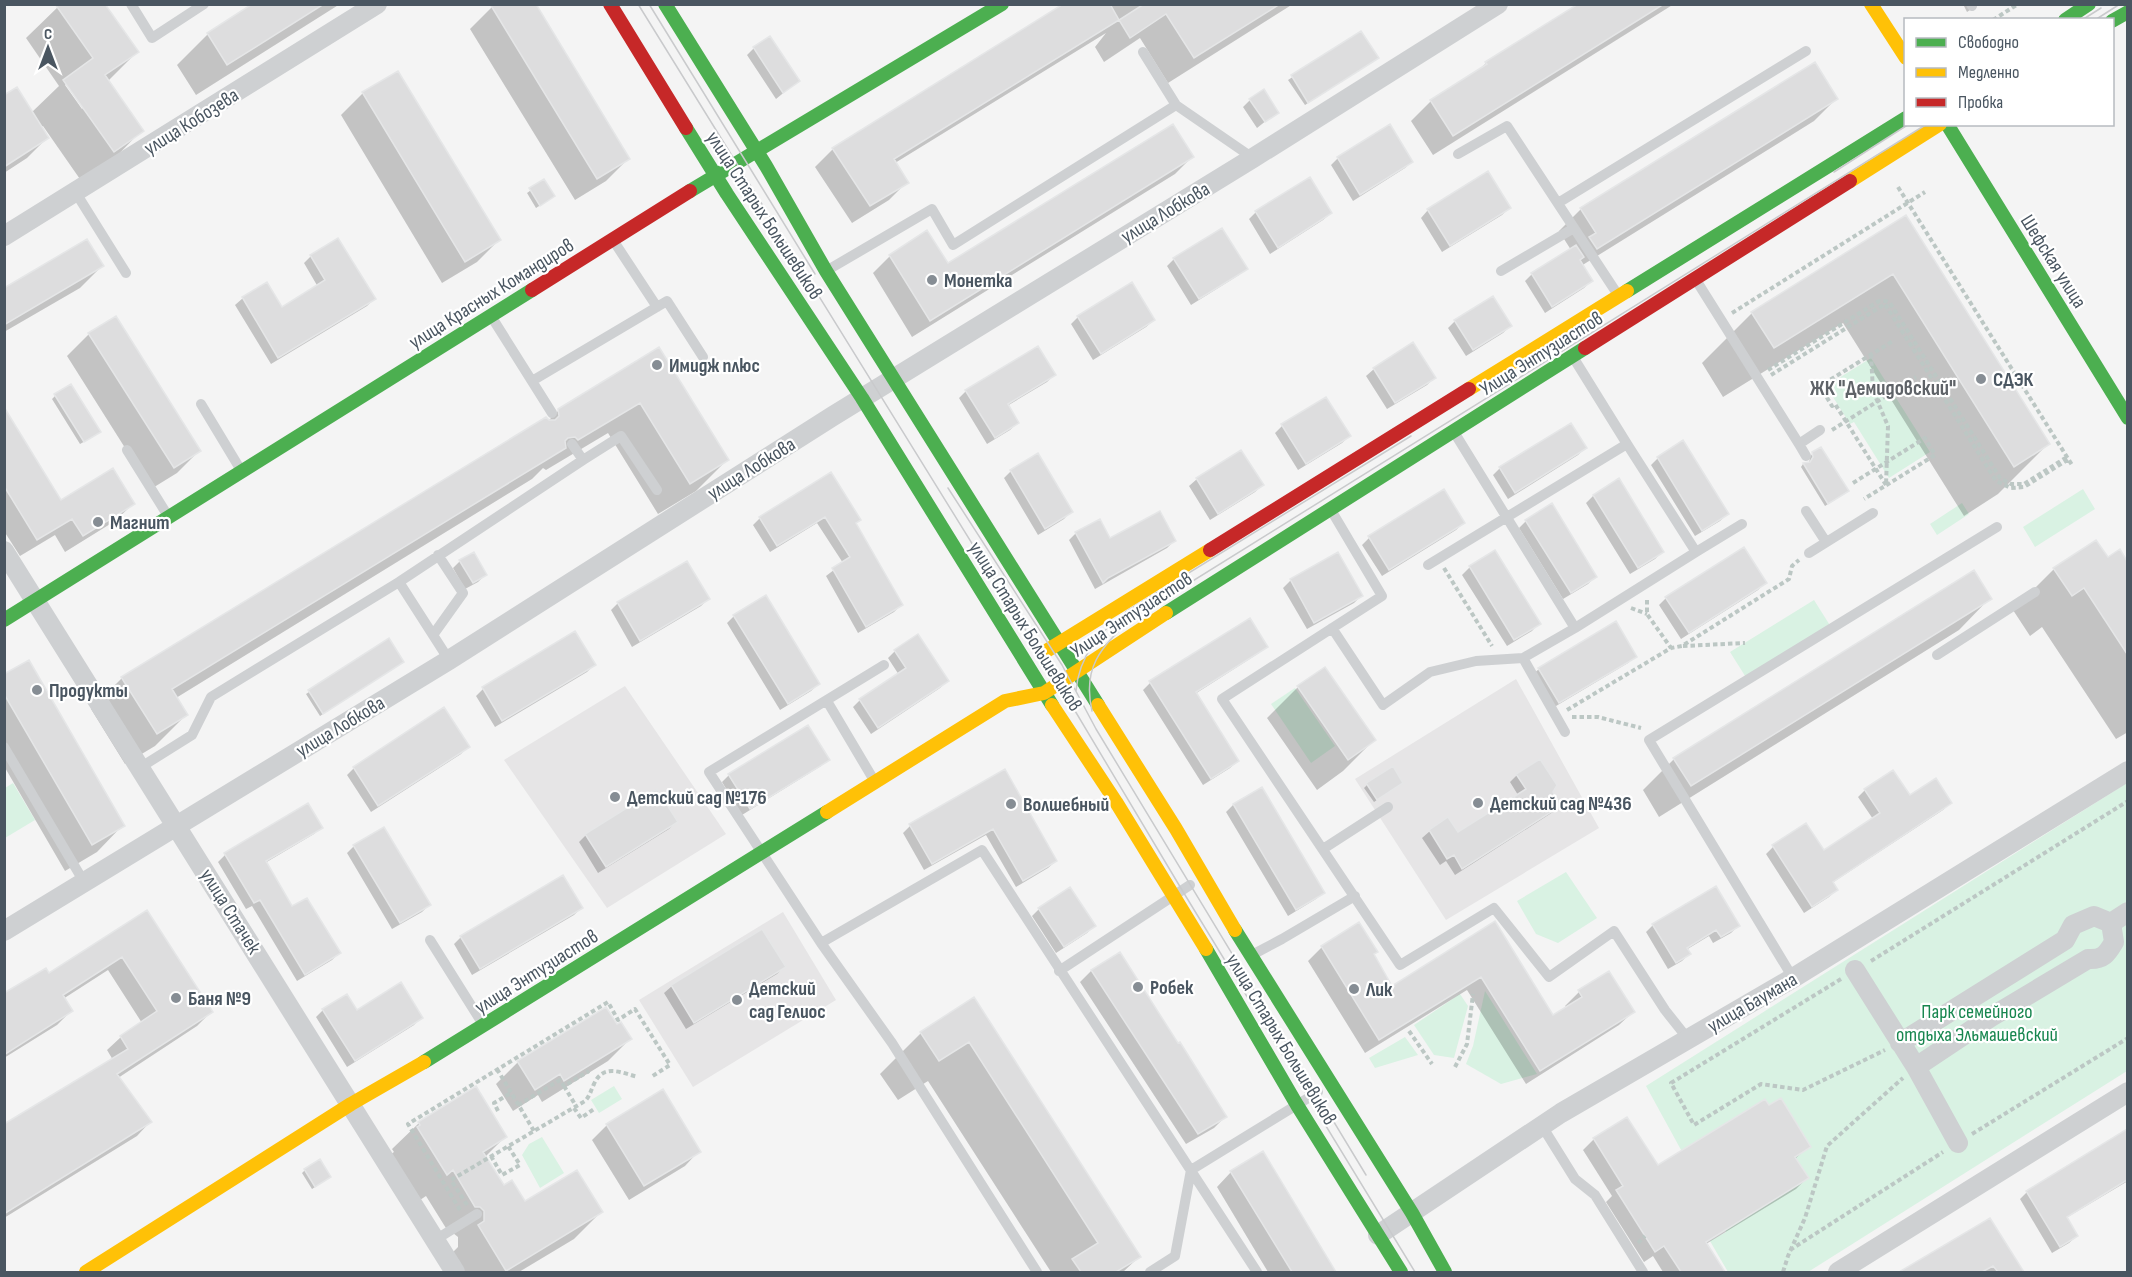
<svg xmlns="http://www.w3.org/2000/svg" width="2132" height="1277" viewBox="0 0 2132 1277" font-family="'Sofia Sans Condensed',sans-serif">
	<rect width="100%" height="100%" fill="#f4f4f4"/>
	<path fill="#e6e5e6" d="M1516,679L1599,828L1446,920L1355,779Z
		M625,686L726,834L607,908L504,760Z
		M783,912L836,1000L693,1087L639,1000Z"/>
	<path fill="#d9f2e3" d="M1871,358L1930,452L1889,478L1854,422L1850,424L1826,386Z
		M2083,489L2095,509L2035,547L2023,527Z
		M1962,503L1969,514L1937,535L1930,524Z
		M1814,600L1831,627L1747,679L1730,652Z
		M1295,688L1335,746L1311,763L1271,704Z
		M13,783L35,820L5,838V788Z
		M2127,783V1071L1808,1272H1728L1710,1241L1726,1232L1646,1086Z
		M1566,872L1597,918L1558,943L1536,934L1517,901Z
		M1485,991L1537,1074L1501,1084L1466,1064L1473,1046Z
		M1460,994L1468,1006L1454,1058L1434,1055L1414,1025Z
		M1405,1037L1418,1055L1375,1068L1369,1058Z
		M614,1086L622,1099L599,1113L591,1100Z
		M542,1137L564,1173L540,1188L522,1155L529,1144Z"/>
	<path fill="#0003" fill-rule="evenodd" d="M61,4L137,52L108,81L142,130L111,162L82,182L43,126L40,127L47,138L27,158L4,173V97L31,113L59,86L26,38ZM67,83L84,107L82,109L65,85Z
		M255,4H340L196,95L177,65L208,34Z
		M1109,4H1293L1168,83L1140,38L1104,62L1095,47L1106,33L895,163L907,182L889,200L852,223L815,167L833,149Z
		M1581,4H1674L1433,155L1411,121L1431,101L1477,72L1486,63Z
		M1963,4H1979L1967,12Z
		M492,7L628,159L606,181L575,200L470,29Z
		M1361,33L1374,61L1305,105L1288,80Z
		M754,48L798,81L776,99L747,55Z
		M397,73L499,240L477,262L442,283L341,115L363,93Z
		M1836,99L1814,121L1581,266L1591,281L1584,288L1545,313L1525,281L1532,274L1571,250L1559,231L1581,209Z
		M1250,100L1277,112L1257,128L1243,107Z
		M1192,157L1175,174L912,337L873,273L890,256L948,265Z
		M1338,158L1412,161L1405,168L1353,201L1331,165Z
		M544,181L550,199L536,208L527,193Z
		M1509,208L1502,215L1442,252L1421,218L1428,210Z
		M1256,212L1331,213L1323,220L1270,254L1249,219Z
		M1905,217L2048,444L1998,494L1964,516L1843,323L1723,397L1702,363L1752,313Z
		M338,240L374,299L367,306L271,364L235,305L243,298L266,284L282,309L318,287L304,263L311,256Z
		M1174,259L1246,268L1239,275L1191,305L1167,266Z
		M102,266L80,288L4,332V289Z
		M1078,317L1154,320L1146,327L1093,360L1071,324Z
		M115,318L199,451L177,473L151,489L67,356L89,334Z
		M1455,321L1510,326L1503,333L1466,356L1448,328Z
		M659,349L727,460L696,491L658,514L608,433L546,470L543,468L532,479L176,698L186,715L155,746L125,764L91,709L122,678L548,421L559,410Z
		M1374,369L1434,378L1427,385L1387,409L1366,376Z
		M1054,375L1047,382L1007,406L1017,423L1010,430L987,444L959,398L966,391Z
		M55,396L96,435L80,444L52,399Z
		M4,410L60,502L133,504L115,521L65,552L55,535L20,556L4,531Z
		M1282,426L1349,436L1342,443L1298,470L1275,433Z
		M1585,448L1578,455L1508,499L1493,475L1500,468Z
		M1241,452L1262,485L1255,492L1210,520L1189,486L1197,479Z
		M1813,453L1844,494L1825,506L1801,467L1803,464H1809L1810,457Z
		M1658,458L1727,514L1720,521L1695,536L1651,465Z
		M1011,471L1071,511L1064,519L1038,535L1004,478Z
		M830,475L859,520L855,524L901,605L894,612L858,633L826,576L843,563L817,523L770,552L753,525L760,518Z
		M1618,481L1662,552L1655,559L1630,574L1586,503L1593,496Z
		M1443,491L1463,523L1456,530L1382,576L1362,545L1369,538Z
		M1099,521L1110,540L1174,541L1167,548L1095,589L1069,540L1076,533Z
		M1526,521L1595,577L1588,584L1563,599L1519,528Z
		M2119,551L2128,564V732L2116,739L2042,627L2030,636L2013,610L2054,569L2108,559Z
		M1495,552L1539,623L1532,631L1507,646L1462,575L1470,567Z
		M1337,554L1361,596L1354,603L1307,629L1283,588L1290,581Z
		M460,561L485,575L478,582L465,589L453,568Z
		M1765,583L1758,590L1681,639L1659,605L1666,598Z
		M1990,598L1959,630L1659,817L1643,790L1674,759Z
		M708,599L701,606L632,647L611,610L618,603Z
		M734,616L818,684L811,691L780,710L727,623Z
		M575,633L594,665L587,672L495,727L476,696L483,689Z
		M388,640L399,665L320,716L306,694Z
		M1266,646L1259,653L1195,694L1238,761L1230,768L1203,785L1143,690L1150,683Z
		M895,651L947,681L940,688L871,734L853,707L860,700L899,675L888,658Z
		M1635,656L1628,663L1551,709L1531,676L1539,669Z
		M4,676L123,825L97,852L65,871L4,766Z
		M1298,687L1374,740L1343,771L1317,790L1267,718Z
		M468,746L461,754L371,812L347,775L354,768Z
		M828,759L821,766L742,815L722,782L729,775Z
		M1003,770L1056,861L1048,868L1016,887L986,835L924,870L903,833L910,826L999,774Z
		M1517,775L1551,792L1560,805L1553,812L1455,875L1446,861L1440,865L1422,838L1430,831L1448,819L1458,834L1518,795L1510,782Z
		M1367,785L1398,786L1374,802L1364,788Z
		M1261,789L1323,892L1316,899L1288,916L1226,812L1233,805Z
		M1865,790L1950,803L1943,810L1832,883L1836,890L1829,897L1804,913L1766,854L1773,847L1805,825L1823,852L1873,819L1858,797Z
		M307,805L321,827L314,834L265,863L292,908L339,953L332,960L297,981L252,906L246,909L218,862L225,855Z
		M676,822L669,829L598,873L579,842L586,835Z
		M354,846L429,905L422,912L392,929L347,853Z
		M563,877L581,908L574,915L472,975L454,944L461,937Z
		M1039,909L1094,926L1087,933L1056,953L1032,916Z
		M146,912L211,1012L197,1026L118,1078L150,1122L137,1136L4,1218V1126L113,1060L107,1050L121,1037L142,1023L108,970L63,999L71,1011L57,1025L4,1058V994L49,976Z
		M1494,923L1553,1017L1567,1009L1565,1006L1579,992L1633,1012L1619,1025L1526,1084L1467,990L1365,1053L1308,961L1322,947L1373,954L1391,988Z
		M1653,925L1738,926L1731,933L1713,943L1709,936L1686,950L1689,954L1682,961L1668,969L1646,932Z
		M762,931L784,967L777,974L686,1029L664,993L672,986Z
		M1120,954L1225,1117L1214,1128L1186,1144L1080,982L1091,971Z
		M974,999L1139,1257L1123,1272H1051L928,1081L898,1100L880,1074L921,1033Z
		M323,1010L421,1017L414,1025L347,1067L316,1017Z
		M617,1026L630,1039L608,1061L542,1102L538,1095L513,1111L496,1084L518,1062Z
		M419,1123L505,1137L485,1157L503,1187L525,1203L601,1212L574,1239L519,1272H464L452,1253L458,1247V1237L453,1233H449L426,1196L420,1200L391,1154L394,1152L392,1149Z
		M607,1125L699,1151L685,1166L629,1200L592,1140Z
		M2128,1131V1181L2066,1218L2077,1236L2069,1243L2052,1253L2020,1199L2027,1192Z
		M1594,1139L1657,1167L1809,1146L1795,1159L1807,1178L1796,1189L1706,1244L1723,1272H1663L1653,1256L1644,1262L1606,1202L1612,1196L1583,1150Z
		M1263,1153L1335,1272H1268L1217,1187L1231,1172Z
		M305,1170L326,1180L312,1189L302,1173Z
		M1990,1220L2022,1272H1902Z"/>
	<path fill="#ddddde" stroke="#e5e6e7" stroke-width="1.5" d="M55,4H105L139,52L105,75L144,131L114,152L63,80L93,58Z
		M252,4H324L227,65L207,33Z
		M490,4H536L630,159L597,179Z
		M1063,4H1110L1119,20L894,159L909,183L870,206L832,148Z
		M1144,4H1280L1194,58L1166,14L1130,38L1119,20Z
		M1578,4H1664L1453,136L1430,100L1487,64L1485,62Z
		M1361,31L1379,58L1308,103L1291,75Z
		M770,36L800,81L783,93L753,47Z
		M1815,62L1838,99L1597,249L1589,237L1596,233L1580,208Z
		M398,71L501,240L465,262L362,92Z
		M17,87L49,138L4,167V95Z
		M1264,89L1279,113L1265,122L1249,99Z
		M1173,124L1194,157L930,321L889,255L927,230L948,263Z
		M1390,124L1413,162L1360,195L1337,157Z
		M1488,171L1511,208L1450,246L1427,209Z
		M1310,177L1332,213L1278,248L1255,211Z
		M544,179L555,196L540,206L529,188Z
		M1906,215L2050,444L2014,467L1893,274L1774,348L1751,312Z
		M1222,228L1248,269L1199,299L1173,258Z
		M338,238L376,299L278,358L242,297L267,282L282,307L325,280L310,255Z
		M87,239L104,266L4,325V288Z
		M1576,245L1584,257L1580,260L1593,281L1552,307L1531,273Z
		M1132,282L1155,320L1101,354L1077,316Z
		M1493,296L1512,326L1473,350L1454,320Z
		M116,316L201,451L174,468L88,333Z
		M1413,342L1436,378L1395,403L1373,368Z
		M1038,346L1056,375L1008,404L1019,423L995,438L965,390Z
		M659,347L729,460L690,484L640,403L578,440L575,437L568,438L565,441L566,448L172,689L188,715L157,734L121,677L546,417L549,420H555L559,416L558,409Z
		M71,384L101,432L84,442L54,394Z
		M1326,397L1351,436L1306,464L1281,424Z
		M4,407L61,500L113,468L135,504L83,536L72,519L37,540L4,486Z
		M1571,423L1587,448L1515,493L1499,467Z
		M1683,440L1729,514L1702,531L1657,457Z
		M1821,447L1849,491L1828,504L1803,463L1810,462L1813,457L1812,452Z
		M1241,450L1264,485L1218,514L1196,478Z
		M1038,453L1073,512L1045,529L1010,470Z
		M831,472L861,520L856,523L903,605L866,627L832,568L850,557L825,517L777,546L759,517Z
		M1619,478L1664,552L1638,568L1593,495Z
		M1444,489L1465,523L1389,570L1368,536Z
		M1552,503L1597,577L1571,593L1525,520Z
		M1160,511L1176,541L1108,578L1103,583L1075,532L1100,519L1110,538Z
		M2096,540L2108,557L2120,549L2127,561V654L2084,588L2072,596L2053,568Z
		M1744,547L1767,583L1689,633L1665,597Z
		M1495,550L1541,624L1514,640L1469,566Z
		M474,552L487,575L473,583L459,560Z
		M1338,552L1363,596L1314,623L1290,579Z
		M687,561L710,599L640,641L617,602Z
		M1974,570L1992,599L1691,786L1673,758Z
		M766,595L820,684L788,704L733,615Z
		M1250,618L1268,647L1196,692L1239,761L1211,779L1149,681Z
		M1616,621L1637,657L1559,703L1538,668Z
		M575,631L596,665L502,721L482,687Z
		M918,634L949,681L878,728L859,699L906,668L894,650Z
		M389,638L404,662L323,714L308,690Z
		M29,660L125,826L92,845L4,694V674Z
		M1325,667L1376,740L1348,760L1297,686Z
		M444,707L470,747L378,806L353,767Z
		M808,725L830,760L750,809L728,774Z
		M1540,759L1557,785L1553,792L1562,805L1462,869L1454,855L1447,859L1429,830L1448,817L1458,832L1526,789L1516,774Z
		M1393,766L1403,783L1377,800L1366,783Z
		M1005,769L1057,861L1023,881L993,829L932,864L909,824Z
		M1893,770L1910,795L1936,778L1952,803L1833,882L1838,890L1812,907L1772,845L1806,823L1824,850L1880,813L1864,789Z
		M1262,787L1325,893L1296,910L1233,804Z
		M657,789L678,822L606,867L585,834Z
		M308,803L323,828L266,861L292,906L307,898L341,953L305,975L260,900L254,903L224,853Z
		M384,827L431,905L400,923L353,845Z
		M563,875L583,908L480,969L460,936Z
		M1716,886L1740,926L1721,937L1716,930L1687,948L1691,954L1676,963L1652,924Z
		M1070,887L1096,926L1064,947L1038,908Z
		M147,910L213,1012L117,1074L152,1122L4,1214V1124L128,1049L120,1036L157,1011L122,957L63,995L73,1011L4,1055V993L46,968L49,973Z
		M1495,921L1553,1015L1582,997L1578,990L1609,971L1635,1012L1540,1071L1481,977L1379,1040L1321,946L1359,922L1378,952L1374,954L1392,986Z
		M762,929L786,967L694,1023L671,985Z
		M1120,952L1178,1043L1180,1042L1227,1117L1198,1134L1091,970Z
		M401,982L423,1018L355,1061L322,1009L347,994L357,1010Z
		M974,997L1141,1257L1116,1272H1081L1072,1259L1098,1243L969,1042L939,1061L920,1032Z
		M606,1007L617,1024L621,1022L632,1039L564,1081L560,1074L535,1090L517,1061Z
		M476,1086L507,1137L483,1152L504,1185L512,1180L525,1201L577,1170L603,1212L506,1271L478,1225L484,1221V1211L480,1207H475L453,1170L447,1175L417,1127L420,1125L418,1122Z
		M663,1089L701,1152L644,1186L606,1124Z
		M1781,1098L1811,1147L1795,1157L1809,1178L1706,1242L1725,1272H1681L1664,1246L1655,1252L1616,1190L1623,1186L1593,1138L1627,1117L1658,1165L1765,1099L1769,1105Z
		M2127,1129V1180L2067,1217L2078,1236L2060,1247L2026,1191Z
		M1263,1151L1336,1272H1292L1230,1171Z
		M320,1159L331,1177L315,1187L304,1169Z
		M1990,1218L2024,1272H1998L1993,1266L1982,1272H1899Z"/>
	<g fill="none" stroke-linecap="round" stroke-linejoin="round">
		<path stroke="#bcc7c4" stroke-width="4" stroke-dasharray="4.5 3" stroke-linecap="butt" d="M1993,20L2018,4
			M1898,187L2072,465
			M1732,313L1925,192
			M1871,354L1873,391L1888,426L1886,485
			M1768,370L1879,301H1886L1890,303L2000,478L2011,484H2024L2067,457
			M1771,375L1885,304L1996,481L2011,488L2024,487L2069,459
			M1832,430L1916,377
			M1853,483L1925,438L1935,455L1864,499
			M1886,485L1835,404L1832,406L1820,386L1893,341
			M1444,568L1492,646
			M1647,600V614L1671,648
			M1631,608L1647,614
			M1683,646L1745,643
			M1567,710L1671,648L1682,646L1789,579L1792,566L1799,560
			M1572,717H1598L1641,728
			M1871,961L2128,801
			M1841,979L1671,1083L1694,1125L1761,1084L1803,1090L1885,1050
			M1409,1031L1432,1064
			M1455,1067L1467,1044L1473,994
			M497,1069L534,1131
			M564,1086L576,1106
			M518,1105L560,1080L564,1086L589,1071
			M574,1108L581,1118L594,1109
			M498,1111L494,1103L511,1093
			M1972,1134L2128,1038
			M491,1156L502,1175L520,1165L508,1146
			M467,1205L451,1180L585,1101C590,1096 591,1090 594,1084C603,1063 622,1073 638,1077
			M460,1210L408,1124L608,1002L618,1020L635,1009L670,1065L651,1077
			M1638,1243L1645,1236
			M1790,1250L1943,1152
			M1783,1272L1788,1256L1805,1218L1827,1146L1903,1078"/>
		<path stroke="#ced0d2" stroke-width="10" d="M131,4L152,38L204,4
			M1971,4L1972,6
			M1143,52L1176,105
			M1458,154L1507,126L1618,295
			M76,193L126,273
			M1558,203L1806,51
			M613,240L657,307
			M826,271L932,209L953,245L1176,105L1253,158
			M1501,271L1574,228
			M1696,280L1799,444L1820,430
			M491,316L552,413
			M1573,357L1627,444
			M532,381L667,301L703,357
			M201,404L242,472
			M1454,432L1575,628
			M1799,444L1806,456
			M127,450L168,516
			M583,460L621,436L657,490
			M1331,510L1382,596L1222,699L1400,965L1494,908L1549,977L1614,931L1665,1010L1688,1039
			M1806,511L1826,542
			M1696,552L1742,524
			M1809,553L1873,513
			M399,582L449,660
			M1332,628L1383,705L1430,672L1476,661L1523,658L1575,628L1696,552L1627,444L1428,565
			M433,635L463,593L438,555
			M1937,655L2035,592
			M1523,658L1565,732
			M884,665L709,772L821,943L892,1043L1037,1272
			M827,701L875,782
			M4,747L84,882
			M141,767L192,735L211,697L399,582L583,460L572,444
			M1323,849L1388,807
			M430,940L484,1026
			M821,943L982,850L1257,1272
			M1250,956L1282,939L1355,896
			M1059,971L1190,885
			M1793,978L1649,740L1997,527
			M1542,1126L1575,1179L1595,1195L1643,1272
			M435,1240L477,1214
			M1150,1272L1175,1256L1191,1170L1318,1092"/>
		<path stroke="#ced0d2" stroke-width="20" d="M4,236L377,4
			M4,551L455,1272
			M2111,923L2128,912
			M4,931L449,660L833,416L1253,158L1498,4
			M1855,970L1916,1067L1958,1143
			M1900,1043L2065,940L2073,925L2094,916L2111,923
			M1916,1067L1991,1017L2088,959C2103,960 2107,954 2114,942L2111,923
			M1378,1235L1561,1113L1793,978L2128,771
			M1838,1272L2128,1092"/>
		<path stroke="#4caf50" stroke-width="14" d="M665,4L766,166L826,271L1098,705
			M2065,20L2089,4
			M2112,21L2128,12
			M1947,124L2128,418
			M686,128L727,194L862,398L1052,705
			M690,191L1002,4
			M1627,291L1906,118
			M1166,613L1585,348
			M4,620L532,290
			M1235,930L1412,1213L1445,1272
			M1206,949L1297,1105L1401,1272
			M424,1062L827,812"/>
		<path stroke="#ffc107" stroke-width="14" d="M1871,4L1906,58
			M1850,181L1940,124
			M1469,389L1627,291
			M1043,653L1210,550
			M1052,705L1116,802L1206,949
			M1098,705L1176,829L1235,930
			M827,812L1005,701L1044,693L1166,613
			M86,1272L351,1104L424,1062"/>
		<path stroke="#c62828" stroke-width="14" d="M610,4L686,128
			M532,290L690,191
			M1585,348L1850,181
			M1210,550L1469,389"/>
		<path stroke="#c9cacc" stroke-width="1.5" d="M638,4L1059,684L1182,890L1415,1272
			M649,4L815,274
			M2082,20L2101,8
			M2095,20L2120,4
			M1834,172L1909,124
			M948,488L1062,665L1096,729L1366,1175
			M1076,691C1079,655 1100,632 1127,611L1411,436
			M1092,711C1082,667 1101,648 1130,620L1927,124"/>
	</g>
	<g fill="#868d94" stroke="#fff" stroke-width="2">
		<circle cx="932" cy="280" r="6"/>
		<circle cx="657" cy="365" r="6"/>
		<circle cx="1981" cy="379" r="6"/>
		<circle cx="98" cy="522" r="6"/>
		<circle cx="37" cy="690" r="6"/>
		<circle cx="615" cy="797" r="6"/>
		<circle cx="1478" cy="803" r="6"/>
		<circle cx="1011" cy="804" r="6"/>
		<circle cx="1138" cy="987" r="6"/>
		<circle cx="1354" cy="989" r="6"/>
		<circle cx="176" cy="998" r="6"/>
		<circle cx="737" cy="1000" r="6"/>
	</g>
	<g text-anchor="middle" stroke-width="4.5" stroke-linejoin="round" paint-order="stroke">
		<g font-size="20" fill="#4a5661" stroke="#fff">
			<text transform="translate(191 121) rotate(-32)" y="7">улица Кобозева</text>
			<text transform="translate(1165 212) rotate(-31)" y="7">улица Лобкова</text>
			<text transform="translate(765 215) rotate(57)" y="7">улица Старых Большевиков</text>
			<text transform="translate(2054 261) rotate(58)" y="7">Шефская улица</text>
			<text transform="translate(491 293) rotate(-32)" y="7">улица Красных Командиров</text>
			<text transform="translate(1541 353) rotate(-32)" y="7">Улица Энтузиастов</text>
			<text transform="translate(751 468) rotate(-32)" y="7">улица Лобкова</text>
			<text transform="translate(1131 614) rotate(-33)" y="7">Улица Энтузиастов</text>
			<text transform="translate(1026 626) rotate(58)" y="7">улица Старых Большевиков</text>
			<text transform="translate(340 726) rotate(-31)" y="7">улица Лобкова</text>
			<text transform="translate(231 911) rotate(58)" y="7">улица Стачек</text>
			<text transform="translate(536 971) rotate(-32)" y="7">улица Энтузиастов</text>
			<text transform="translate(1752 1002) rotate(-30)" y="7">улица Баумана</text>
			<text transform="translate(1282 1039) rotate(59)" y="7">улица Старых Большевиков</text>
		</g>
		<g font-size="20" font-weight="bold" fill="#4a5661" stroke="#fff" text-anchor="start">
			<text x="944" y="287">Монетка</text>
			<text x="669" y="372">Имидж плюс</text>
			<text x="1993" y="386">СДЭК</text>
			<text x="110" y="529">Магнит</text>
			<text x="49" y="697">Продукты</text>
			<text x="627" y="804">Детский сад №176</text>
			<text x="1490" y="810">Детский сад №436</text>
			<text x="1023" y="811">Волшебный</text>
			<text x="1150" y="994">Робек</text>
			<text x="749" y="995">Детский<tspan x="749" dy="23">сад Гелиос</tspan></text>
			<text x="1366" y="996">Лик</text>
			<text x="188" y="1005">Баня №9</text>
		</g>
		<g font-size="20" fill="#17864f" stroke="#fff">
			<text x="1977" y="1018">Парк семейного<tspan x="1977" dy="23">отдыха Эльмашевский</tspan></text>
		</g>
		<g font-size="21" font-weight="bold" fill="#5f6368" stroke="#fff">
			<text x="1883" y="395">ЖК "Демидовский"</text>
		</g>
	</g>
	<rect width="2132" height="1277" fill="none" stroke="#4a5661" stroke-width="12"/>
	<rect x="1904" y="18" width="210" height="108" fill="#ffffff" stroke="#b7bbc0" stroke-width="1.5"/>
	<rect x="1916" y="38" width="30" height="9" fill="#4caf50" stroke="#b7bbc0" stroke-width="1.5"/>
	<text x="1958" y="48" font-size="18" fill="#4a5661">Свободно</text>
	<rect x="1916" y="68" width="30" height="9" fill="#ffc107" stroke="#b7bbc0" stroke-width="1.5"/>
	<text x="1958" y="78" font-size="18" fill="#4a5661">Медленно</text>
	<rect x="1916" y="98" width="30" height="9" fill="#c62828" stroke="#b7bbc0" stroke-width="1.5"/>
	<text x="1958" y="108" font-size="18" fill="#4a5661">Пробка</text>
	<g transform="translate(48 48)" stroke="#ffffff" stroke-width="4.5" paint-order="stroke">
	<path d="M0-4.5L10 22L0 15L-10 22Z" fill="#4a5661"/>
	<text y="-9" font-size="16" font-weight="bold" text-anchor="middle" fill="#4a5661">С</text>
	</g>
</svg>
